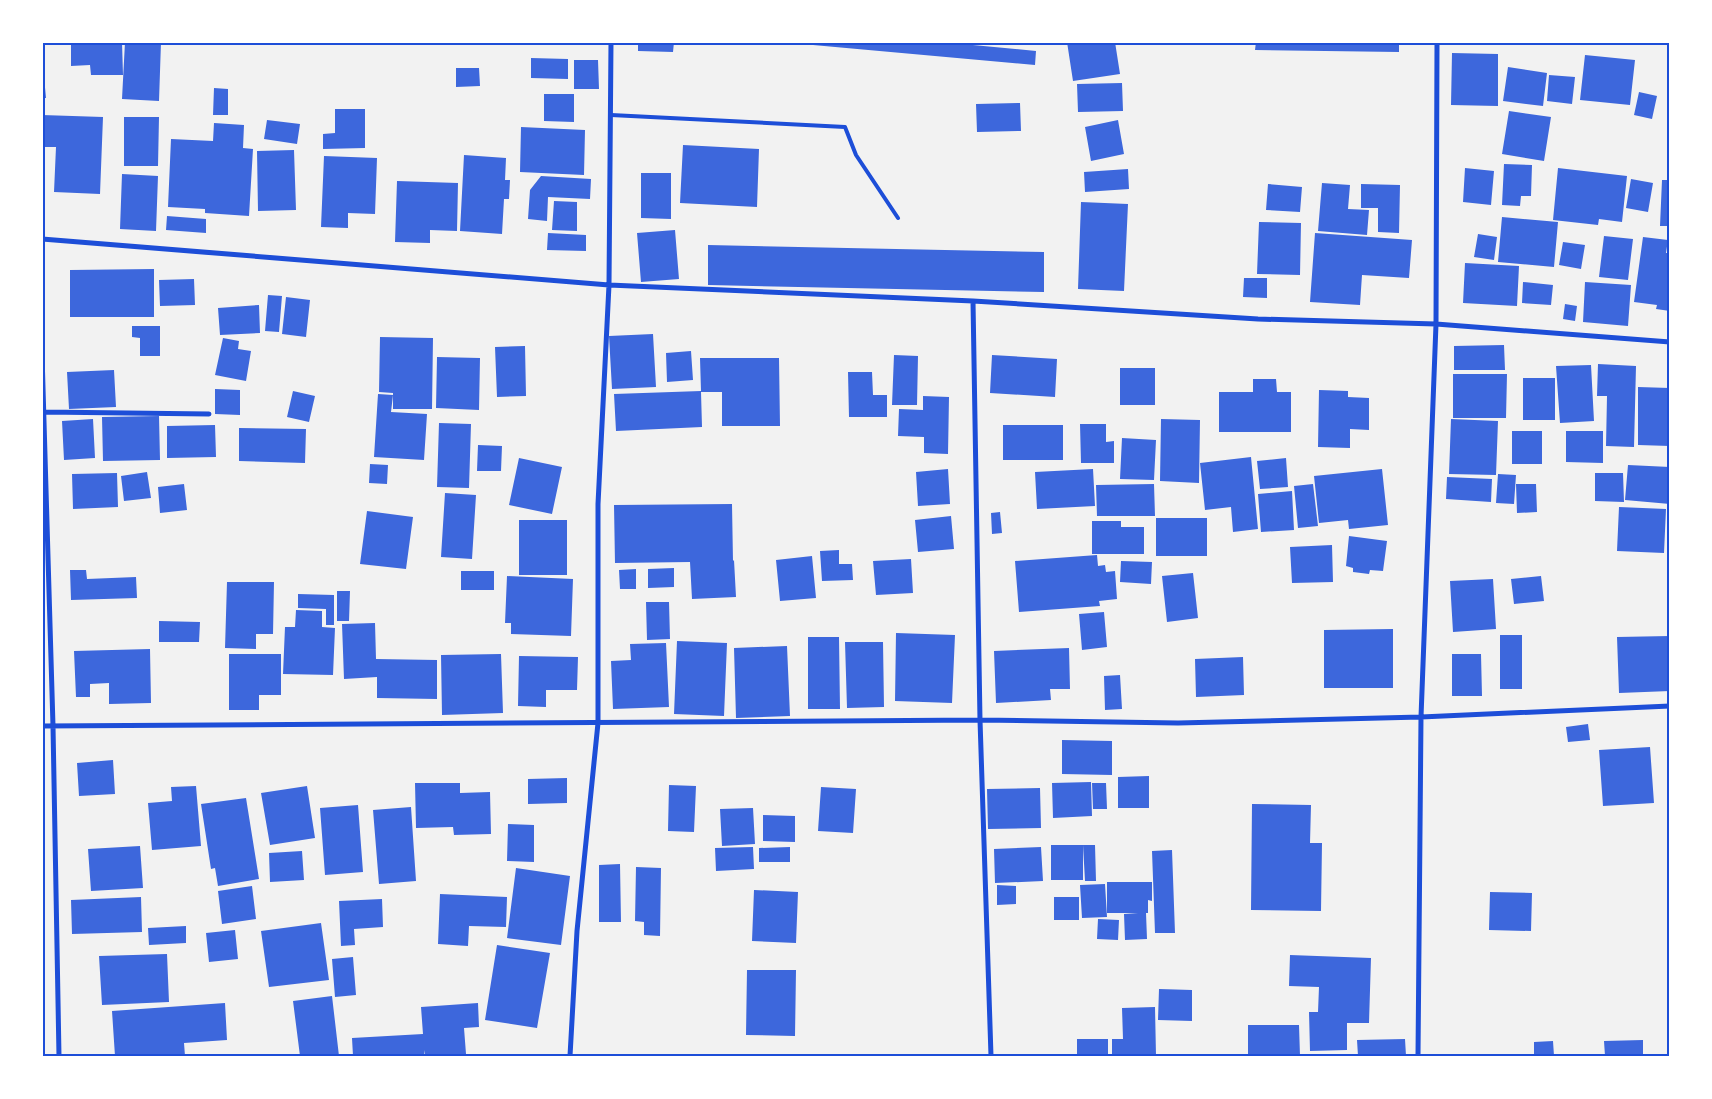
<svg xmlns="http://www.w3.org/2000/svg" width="1712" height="1099" viewBox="0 0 1712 1099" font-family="'Asap Condensed',sans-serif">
	<rect width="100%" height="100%" fill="#f2f2f2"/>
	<path fill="#3d67dc" d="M71,42H122L123,75H91L90,65L71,66Z
		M125,42H161L159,101L122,99Z
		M638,42H674L673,52L638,51Z
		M813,42H941L1036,51L1035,65L813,45Z
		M1067,42H1115L1120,74L1073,81Z
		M1256,42H1399V52L1255,50Z
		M1452,53L1498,54V106L1451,105Z
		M1585,55L1635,60L1630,105L1580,100Z
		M531,58L568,59V79L531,78Z
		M574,60H598L599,89H574Z
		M1508,67L1547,73L1543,106L1503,101Z
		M456,68H479L480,86L456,87Z
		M1549,75L1575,77L1572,104L1547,101Z
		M42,77H44L46,98H42Z
		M1122,83L1123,111L1078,112L1077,84Z
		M214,88L228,89V115H213Z
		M1639,92L1657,96L1652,119L1634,115Z
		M544,94H574V122L544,121Z
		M1020,103L1021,131L977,132L976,104Z
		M335,109H365V148L323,149V134L335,133Z
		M1509,111L1551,117L1544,161L1502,154Z
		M42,115L103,117L100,194L54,192L56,147H42Z
		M124,117H159L158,166H124Z
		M267,120L300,124L297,144L264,139Z
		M1118,120L1124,154L1091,161L1085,127Z
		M214,123L244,125L243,148L253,149L249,216L205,213V209L168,207L171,139L213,141Z
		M521,127L585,130L584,175L520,172Z
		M683,145L759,149L757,207L680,203Z
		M294,150L296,210L258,211L257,151Z
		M464,155L506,158L505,180H510L509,199H504L502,234L460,231Z
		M324,156L377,158L375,214L348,213V228L321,227Z
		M1504,164L1532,165L1531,196H1521L1520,206L1502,205Z
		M1465,168L1494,171L1491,205L1463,202Z
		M1558,168L1627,176L1622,222L1599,219L1598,225L1553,220Z
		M1128,169L1129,189L1085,192L1084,172Z
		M641,173H671V219L641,218Z
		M122,174L158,176L156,231L120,229Z
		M541,176L591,179L590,199L548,197L547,221L528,219L530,190Z
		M1631,179L1653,183L1648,212L1626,208Z
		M1662,180H1670V226H1660Z
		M397,181L458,183L457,231L430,230V243L395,242Z
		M1322,183L1350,185L1348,209L1369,210L1367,235L1318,231Z
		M1268,184L1302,187L1300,212L1266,210Z
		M1361,184L1400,185L1399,233L1378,232V208H1361Z
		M554,201L577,202V231L552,230Z
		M1081,202L1128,204L1124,291L1078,289Z
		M167,216L206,219V233L166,230Z
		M1502,217L1558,222L1554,267L1498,262Z
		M1259,222L1301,223L1300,275L1257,274Z
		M675,230L679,279L641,282L637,233Z
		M548,233L586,235V251L547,250Z
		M1315,233L1412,240L1409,278L1362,275L1360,305L1310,302Z
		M1478,234L1497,237L1494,260L1474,257Z
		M1604,236L1633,239L1628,280L1599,277Z
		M1643,237L1668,240L1666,253H1670V311L1656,309L1657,305L1634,302Z
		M1563,242L1585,245L1581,269L1559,265Z
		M708,245L1044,252V292L708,285Z
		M1465,263L1519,266L1517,306L1463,303Z
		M154,269V317H70V270Z
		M1244,278H1267V298L1243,297Z
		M194,279L195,305L160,306L159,280Z
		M1523,282L1553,285L1551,305L1522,303Z
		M1585,282L1631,285L1628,326L1583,322Z
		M268,295L282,296L279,332L265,331Z
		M286,297L310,300L306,337L282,334Z
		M1565,304L1577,306L1575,321L1563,319Z
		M259,305L260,333L220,335L218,308Z
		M132,326H160V356H140V338L132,337Z
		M653,334L656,387L612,389L609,336Z
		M380,337L433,338L432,409H393V391V393L379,392Z
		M223,338L239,341L238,349L251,351L246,381L215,375Z
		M1504,345L1505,370H1454V346Z
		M525,346L526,396L497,397L495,347Z
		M691,351L693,380L667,382L666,353Z
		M894,355L918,356L917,405H892Z
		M992,355L1057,359L1055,397L990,393Z
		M437,357L480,358L479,410L436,408Z
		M700,358H779L780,426H722V392H701L702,427L616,431L614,394L701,391Z
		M1598,364L1636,366L1634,447L1606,446L1607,396H1597Z
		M1591,365L1594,421L1560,423L1556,366Z
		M1120,368H1155V405H1120Z
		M114,370L116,407L69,409L67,372Z
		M848,372H872L873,395H887V417H849Z
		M1453,374H1507L1506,418H1453Z
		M1523,378H1555V420H1523Z
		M1253,379H1276L1277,392H1291V432H1219V392H1253Z
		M1638,387L1670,388V446L1638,445Z
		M215,389L240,390V415L215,414Z
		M1319,390L1348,391V397L1369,398V430L1350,429V448L1318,447Z
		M293,391L315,396L309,422L287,417Z
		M378,394L393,395L391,412L427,414L424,460L374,457Z
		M923,396L949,397L948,454L924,453V437L898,436L899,409L923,410Z
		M159,416L160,460L103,461L102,417Z
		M93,419L95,458L64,460L62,421Z
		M1161,419L1200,420L1199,483L1160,481Z
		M1451,419L1498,421L1496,475L1449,474Z
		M439,423L471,424L469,488L437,487Z
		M1080,424H1106V442L1114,441V463H1081Z
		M215,425L216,457L167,458V426Z
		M1003,425H1063V460H1003Z
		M239,428L306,429L305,463L239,461Z
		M1512,431H1542V464H1512Z
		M1566,431H1603V463L1566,462Z
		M1122,438L1156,440L1154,480L1120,479Z
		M478,445L502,446L501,471H477Z
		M1251,457L1258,529L1233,532L1231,507L1205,510L1200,463Z
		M519,458L562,467L552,514L509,505Z
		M1286,458L1288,487L1260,489L1257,461Z
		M370,464L388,465L387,484L369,483Z
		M1628,465L1670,467V504L1625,500Z
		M948,469L950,504L918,506L916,472Z
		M1093,469L1095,506L1037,509L1035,472Z
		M1382,469L1388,525L1349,529L1348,520L1319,523L1314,476Z
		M147,472L151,498L124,501L121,476Z
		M117,473L118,507L73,509L72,474Z
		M1595,473H1623L1624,502L1595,501Z
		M1498,474L1516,475L1514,504L1496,503Z
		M1447,477L1492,479L1491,502L1446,499Z
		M184,484L187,510L160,513L158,487Z
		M1154,484L1155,516H1097L1096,485Z
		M1313,484L1318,526L1298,528L1294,486Z
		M1516,484H1536L1537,512L1517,513Z
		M1292,491L1294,530L1261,532L1258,494Z
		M445,493L476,495L472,559L441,557Z
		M732,504L733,561L734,560L736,597L692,599L690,562L615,563L614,505Z
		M1619,507L1666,509L1664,553L1617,551Z
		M367,511L413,517L406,569L360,564Z
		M1000,512L1002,533L992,534L991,513Z
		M951,516L954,549L918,552L915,520Z
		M1156,518H1207V556H1156Z
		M519,520H567V575H519Z
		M1092,521H1121V527H1144V554H1092Z
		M1349,536L1387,541L1383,571L1370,570L1369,574L1353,572V568L1346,566Z
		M1332,545L1333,582L1292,583L1290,547Z
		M839,550V564H852L853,580L822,581L820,551Z
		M1097,555L1098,566L1105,565L1106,572L1115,571L1117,599L1099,601L1100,606L1019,612L1015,561Z
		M812,556L816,598L780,601L776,560Z
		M911,559L913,593L876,595L873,561Z
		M1121,561L1152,562L1151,584L1120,582Z
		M674,568V587L648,588V569Z
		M636,569V589H620L619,570Z
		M70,570H86L87,579L136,577L137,598L71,600Z
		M461,571H494V590H461Z
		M1193,573L1198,618L1167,622L1162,576Z
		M507,576L573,579L571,636L511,634V623H505Z
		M1541,576L1544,601L1514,604L1511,579Z
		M1493,579L1496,629L1453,632L1450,581Z
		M227,582H274L273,634H256V649L225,648Z
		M337,591H350L349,621H337Z
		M298,594L334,595V625H326V609L298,608Z
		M646,602H669L670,639L647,640Z
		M296,610L322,611V627L335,628L333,675L283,674L285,627H295Z
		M1104,612L1107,647L1082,650L1079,614Z
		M159,621L200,622L199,642H159Z
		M375,623L376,659L437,660V699L377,698V677L344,679L342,624Z
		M1393,629V688H1324V630Z
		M896,633L955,635L952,703L895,701Z
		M1500,635H1522V689H1500Z
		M1670,636V691L1619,693L1617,637Z
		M808,637H839L840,709H808Z
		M677,641L727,643L724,716L674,714Z
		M845,642H883L884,707L847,708Z
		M666,643L669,707L613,709L611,661L631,660L630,644Z
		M787,646L790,716L736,718L734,648Z
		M1069,648L1070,689H1050L1051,700L996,703L994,651Z
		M150,649L151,703L109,704V683L90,684V697H76L74,651Z
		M229,654H281V695H259V710H229Z
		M501,654L503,713L442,715L441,655Z
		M1452,654H1481L1482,696H1452Z
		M519,656L578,657L577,690H546V707L518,706Z
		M1243,657L1244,695L1196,697L1195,659Z
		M1120,675L1122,709L1105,710L1104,676Z
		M1588,724L1590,740L1568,742L1566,727Z
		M1062,740L1112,741V775L1062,774Z
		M1650,747L1654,803L1603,806L1599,750Z
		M113,760L115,794L79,796L77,763Z
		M1149,776V808H1118V777Z
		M567,778V803L528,804V779Z
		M1091,782L1092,816L1053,818L1052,783Z
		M415,783H460V793L490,792L491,834L454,835L453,827L416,828Z
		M1092,783H1106L1107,809H1093Z
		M669,785L696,786L694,832L668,831Z
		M196,786L201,846L152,850L148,803L172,801L171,787Z
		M307,786L315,838L270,845L261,793Z
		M821,787L856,789L853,833L818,831Z
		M1040,788L1041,828L988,829L987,789Z
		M246,798L259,879L218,886L215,868L211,869L201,804Z
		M1252,804L1311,805L1310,843H1322L1321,911L1251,910Z
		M358,805L363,872L325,875L320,808Z
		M411,807L416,881L379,884L373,810Z
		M753,808L755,844L722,846L720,809Z
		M763,815L795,816V842L763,841Z
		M508,824L534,825V862L507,861Z
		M1051,845H1083V880H1051Z
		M1083,845H1095L1096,881H1085Z
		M140,846L143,888L91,891L88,849Z
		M753,847L754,869L716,871L715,848Z
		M790,847V862H759V848Z
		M1041,847L1043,881L995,883L994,849Z
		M1172,850L1175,933H1155L1152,851Z
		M302,851L304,880L270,882L269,853Z
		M620,864L621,922H599V865Z
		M636,867L661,868L660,936L644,935V922L635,921Z
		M516,868L570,876L561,945L507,938Z
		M1107,882H1152V901L1148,900V913H1146L1147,939L1125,940L1124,914L1138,913H1107Z
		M1105,884L1107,917L1082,918L1080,885Z
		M997,885L1016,886V904L997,905Z
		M252,886L256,919L222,924L218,891Z
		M754,890L798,892L796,943L752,941Z
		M1490,892L1532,893L1531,931L1489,930Z
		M440,894L507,897L506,927L469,926L468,946L438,944Z
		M141,897L142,932L72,934L71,900Z
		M1054,897H1079V920H1054Z
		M382,899L383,927L354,929L355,945L341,946L339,901Z
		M1098,919L1119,920L1118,940L1097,939Z
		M321,923L329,980L269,987L261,931Z
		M186,926V943L149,945L148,928Z
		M235,930L238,959L209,962L206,933Z
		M497,945L550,953L537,1028L485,1020Z
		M167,954L169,1002L102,1005L99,956Z
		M1290,955L1371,958L1369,1023H1347V1050L1310,1051L1309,1012H1318L1319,987L1289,986Z
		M353,957L356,995L335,997L332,959Z
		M747,970H796L795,1036L746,1035Z
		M1159,989L1192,990V1021L1158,1020Z
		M332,996L339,1056H300L293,1001Z
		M225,1003L227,1040L184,1043L185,1056H115L112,1011Z
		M478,1003L479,1027L464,1028L466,1054L425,1056L424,1050V1056H353L352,1038L423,1034L421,1007Z
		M1155,1007L1156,1056H1112V1039H1123L1122,1008Z
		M1248,1025H1299L1300,1056H1248Z
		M1077,1039H1108V1056H1077Z
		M1405,1039L1406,1056H1358L1357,1040Z
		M1643,1040V1056H1605L1604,1041Z
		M1553,1041L1554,1056H1534V1042Z"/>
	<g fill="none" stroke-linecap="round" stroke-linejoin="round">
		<path stroke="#1d4ed8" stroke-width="4" d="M611,115L845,127L856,155L898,218"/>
		<path stroke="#1d4ed8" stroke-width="5" d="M42,239L609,285L973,301L980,720L991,1056
			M973,301L1258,319L1436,324L1670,342
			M42,354L53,726L59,1056
			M45,412L209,414
			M42,726L980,720L1178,723L1421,717L1670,706
			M570,1056L577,931L598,723V504L609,285L611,42
			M1418,1056L1421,717L1436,324L1437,42"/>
	</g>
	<rect width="1712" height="1099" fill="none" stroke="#ffffff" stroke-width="88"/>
	<rect x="44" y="44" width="1624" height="1011" fill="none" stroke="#1d4ed8" stroke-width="2"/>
</svg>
